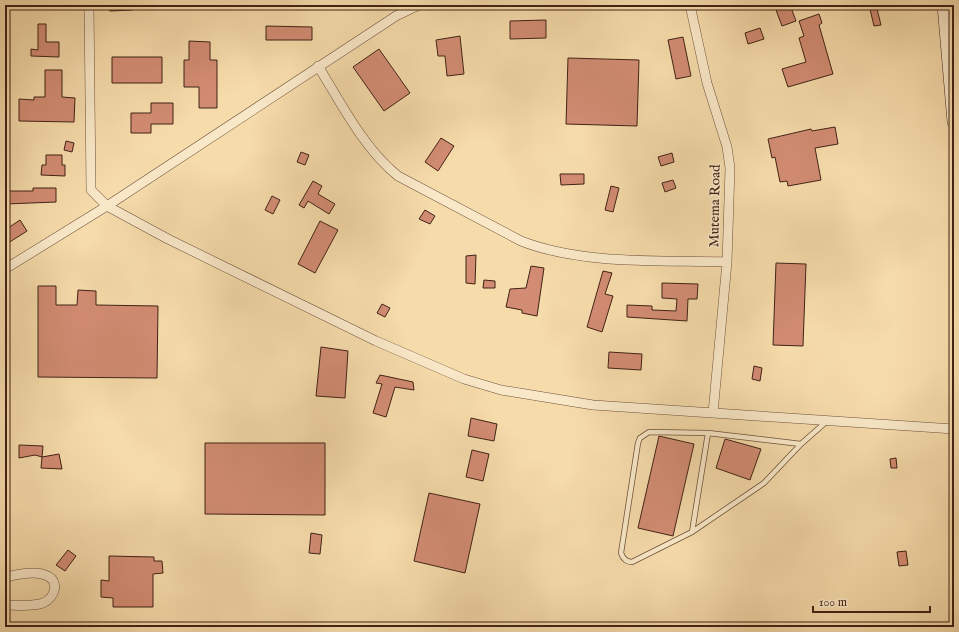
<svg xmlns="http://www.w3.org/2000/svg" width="959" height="632" viewBox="0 0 959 632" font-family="'IM FELL English',serif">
	<rect width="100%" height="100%" fill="#f6dbab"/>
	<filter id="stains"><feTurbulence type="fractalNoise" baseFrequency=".005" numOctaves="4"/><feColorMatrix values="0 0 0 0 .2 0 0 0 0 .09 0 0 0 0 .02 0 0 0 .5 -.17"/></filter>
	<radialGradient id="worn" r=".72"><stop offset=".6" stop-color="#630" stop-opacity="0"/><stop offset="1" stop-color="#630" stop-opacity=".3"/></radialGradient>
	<path fill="#d28c73" stroke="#412215" d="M109,5H132V10L110,11Z
		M790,5L796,21L782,26L776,10Z
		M869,5H876L881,25L874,26Z
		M819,14L822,23L819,25L833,74L788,87L782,69L806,62L799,38L804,36L799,21Z
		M546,20V38L510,39V21Z
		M38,24H46V42H59V57L31,56V49L38,50Z
		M266,26L312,27V40H266Z
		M760,28L764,39L748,44L745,33Z
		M460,36L464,74L447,76L445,56H438L436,40Z
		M683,37L691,76L676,79L668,40Z
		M189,41L210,42V60H217V108H199V87H184V60H189Z
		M379,49L410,93L384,111L353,67Z
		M112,57H162V83H112Z
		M568,58L639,60L637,126L566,124Z
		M45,70H62V97L75,98L74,122L19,121V99L34,100V97H45Z
		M151,103H173V124H151V133H131V113H151Z
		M835,127L838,144L815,148L821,180L788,186L787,181L780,182L775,157L772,158L768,139L811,129L812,131Z
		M441,138L454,146L438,171L425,162Z
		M66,141L74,143L72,152L64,150Z
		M301,152L309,155L305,165L297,162Z
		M672,153L674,162L661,166L658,157Z
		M46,155H62V165H65V176L41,175L42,165H46Z
		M560,174H584V184L561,185Z
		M673,180L676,188L665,192L662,183Z
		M313,181L322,186L318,194L335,204L329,214L308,201L304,208L299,205Z
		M611,186L619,188L613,212L605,210Z
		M33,188H56V202L5,204V191H33Z
		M272,196L280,200L273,214L265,210Z
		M425,210L435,216L430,224L419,219Z
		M20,220L27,231L5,245V230Z
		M320,221L338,230L315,273L298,264Z
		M476,255L475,284L466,283V256Z
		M776,263L806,264L803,346L773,345Z
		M531,266L544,268L537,316L522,313V310L506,307L510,289L526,288Z
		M603,271L612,273L605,294L613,296L602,332L587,327Z
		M484,280L495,281V288H483Z
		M662,283L698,284L697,299H688L687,321L627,317V305L652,306V310L676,311L677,299L662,298Z
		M38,286H56V305H77L78,290L96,291V305L158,306L157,378L38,377Z
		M382,304L390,308L385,317L377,313Z
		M321,347L348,351L345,398L316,396Z
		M609,352L642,354L641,370L608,368Z
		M754,366L762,368L760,381L752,379Z
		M380,375L413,382L414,390L395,387L386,417L373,413L382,384L376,383Z
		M471,418L497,424L494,441L468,436Z
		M659,436L694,444L673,536L638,528Z
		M725,439L761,449L750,480L716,468Z
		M205,443H325V515L205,514Z
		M19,445L43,446L42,457L35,455L19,458Z
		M472,450L489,454L483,481L466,477Z
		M59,454L62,469L41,468L42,457Z
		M896,458L897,468H891L890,459Z
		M429,493L480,504L465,573L414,561Z
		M311,533L322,535L320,554L309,553Z
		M68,550L76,556L65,571L56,565Z
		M906,551L908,565L899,566L897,552Z
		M109,556L154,557V561H162L163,573L153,574V607H113V598L101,597V580L109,581Z"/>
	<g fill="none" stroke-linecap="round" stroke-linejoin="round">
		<defs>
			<path id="lane" d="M801,444L708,433L649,432L640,438L638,443L621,553C623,559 626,562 632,562L692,532L764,483L801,444L826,422
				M692,532L708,433"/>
			<path id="street" d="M89,5L91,190L107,206L168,239L376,341L464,379L501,390L593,405L954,429
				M545,5H584
				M690,5L707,83L727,147L730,168L727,262L713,413
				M318,66C341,103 364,149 398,176L521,241C582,265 661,260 727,262
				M5,269L107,206L396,16L419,5
				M5,578C15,574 35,571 45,575C61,580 55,598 43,603C32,607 16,605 5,605"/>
			<path id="secondary" d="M944,5L954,122"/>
		</defs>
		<use href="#lane" stroke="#6e503a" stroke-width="6"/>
		<use href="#street" stroke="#6e503a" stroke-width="10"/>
		<use href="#secondary" stroke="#412215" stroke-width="14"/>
		<use href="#lane" stroke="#f9e8c8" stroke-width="4.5"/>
		<use href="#street" stroke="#f9e8c8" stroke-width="9"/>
		<use href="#secondary" stroke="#f9e8c8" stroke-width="13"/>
	</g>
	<g text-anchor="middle" stroke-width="3" stroke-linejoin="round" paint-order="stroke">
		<g font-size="14" fill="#412215" stroke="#f9e8c8">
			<text transform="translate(714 206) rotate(-89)" y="5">Mutema Road</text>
		</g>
	</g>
	<rect width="959" height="632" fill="none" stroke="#f6dbab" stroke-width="20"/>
	<rect x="6" y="6" width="947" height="620" fill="none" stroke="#412215" stroke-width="2"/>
	<rect x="10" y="10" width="939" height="612" fill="none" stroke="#412215"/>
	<path d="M813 606v6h117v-6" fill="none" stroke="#412215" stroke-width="2"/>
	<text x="819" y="606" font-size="12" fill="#412215" stroke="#f9e8c8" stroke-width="3" paint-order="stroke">100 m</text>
	<rect width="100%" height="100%" filter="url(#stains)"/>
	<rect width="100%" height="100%" fill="url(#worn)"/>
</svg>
